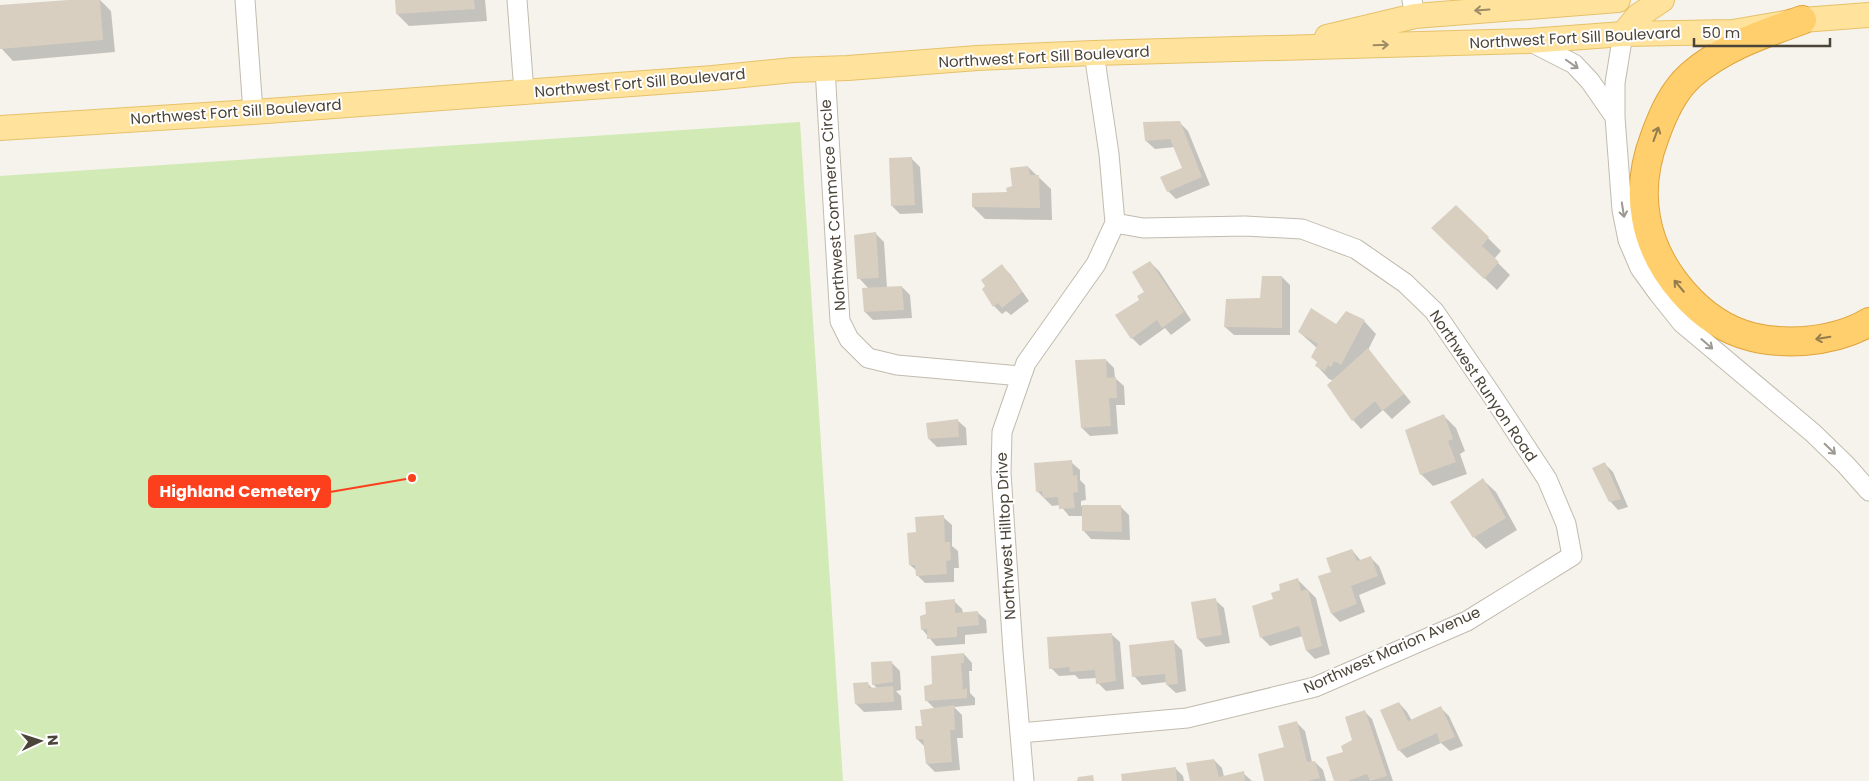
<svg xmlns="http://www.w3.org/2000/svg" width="1869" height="781" viewBox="0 0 1869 781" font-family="Poppins,sans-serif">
	<rect width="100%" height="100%" fill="#f6f3ec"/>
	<path fill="#d2eab5" d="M800,122L843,781H0V176Z"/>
	<path fill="#0003" d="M84,0H100L111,11L115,52L13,61L1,48L0,7Z
		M396,0H485L487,21L409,26L397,14Z
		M1180,123L1188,131L1210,185L1176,199L1168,191L1183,168L1175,147L1155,149L1146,141Z
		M912,159L920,167L923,213L900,214L892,206Z
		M1028,167L1051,189L1052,220L985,219L973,207L1008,193Z
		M1456,206L1501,251L1494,259L1510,275L1497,290L1445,241Z
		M876,234L884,242L887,288L902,287L910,295L912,318L873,320L865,312L868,288L859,278Z
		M1150,262L1159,271L1191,320L1171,335L1165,328L1140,346L1132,338L1141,300L1146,292Z
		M1002,266L1010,274L1029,301L1011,315L1006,311L1002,314L994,306Z
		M1282,277L1290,285V335H1234L1225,327L1261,300Z
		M1364,321L1376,334L1368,350L1411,402L1392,419L1383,410L1361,429L1353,420L1329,386L1334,381L1329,379L1317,366L1318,363L1317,348L1299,332Z
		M1106,360L1114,368L1115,378L1124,386L1125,405H1116L1118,434L1090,436L1082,428Z
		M1444,416L1456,428L1465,451L1460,454L1467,474L1433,486L1421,474Z
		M957,420L966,428L967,445L937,447L929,439Z
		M1071,462L1080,470V480L1085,485L1086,500L1081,501V506L1121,507L1129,515L1130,540L1091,539L1083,530V516H1069L1060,505L1052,506L1037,491Z
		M1605,464L1613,472L1628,507L1618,510L1610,501Z
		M1483,480L1496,492L1517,530L1486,549L1474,537Z
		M943,517L952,525V546L958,551L959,568H954V582L925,583L917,575V571L910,565L917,533Z
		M1352,550L1361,561L1371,558L1379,566L1386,584L1359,595L1365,612L1340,622L1332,614L1319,577L1333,573Z
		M1298,580L1316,598L1330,654L1315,659L1307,651L1303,636L1270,646L1262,638L1253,606L1274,600L1282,591Z
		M1215,600L1224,608L1230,643L1206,647L1198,639Z
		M954,601L962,609L963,613L977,612L986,620L987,633L965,635V644L936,646L922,629Z
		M1111,634L1120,642L1124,689L1106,691L1098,683L1097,678L1079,679L1075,675L1059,676L1051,668Z
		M1174,642L1182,650L1186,691L1176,693L1167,685V682L1142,685L1134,676Z
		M964,654L972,663V671H969L970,693L975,698V705L954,707L962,715L963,738H957L960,770L935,772L927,764L925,747L917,739L935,709L926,700L934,685Z
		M891,662L900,671L901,690L896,691L901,696L902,710L864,712L856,704L868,684L873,689H878L873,684Z
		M1399,703L1407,712L1412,721L1440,707L1449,716L1463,746L1450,751L1441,743L1407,758L1399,750Z
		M1364,711L1372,719L1393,781H1335L1344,752L1354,741Z
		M1297,723L1305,731L1312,762H1315L1323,770L1326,781H1266L1285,748Z
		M1214,760L1222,768L1224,777L1243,773L1252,781H1191Z
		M1175,768L1183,776L1184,781H1123Z"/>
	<path fill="#d8cfc1" d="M68,0H100L103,40L0,49V5Z
		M395,0H474L475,9L396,14Z
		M1180,121L1202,177L1167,192L1160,177L1182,168L1170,139L1145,141L1143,122Z
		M912,157L915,205L891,206L889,158Z
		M1028,166L1030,175H1039L1040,208L972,207V193L1007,192L1006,188L1012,186L1010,168Z
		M1456,205L1489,237L1482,246L1499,262L1484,279L1431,228Z
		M876,232L879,278L857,279L854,235Z
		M1150,261L1184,312L1162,328L1157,320L1131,339L1115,315L1139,300L1137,296L1144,292L1132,272Z
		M1002,264L1022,292L1002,308L998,303L993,307L982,289L985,286L981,280Z
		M1262,276H1282V328L1224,327L1226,299L1260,298Z
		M902,286L904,310L864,312L862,288Z
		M1311,308L1336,324L1346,311L1365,320L1341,365L1334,361L1331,367L1328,365L1325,371L1315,366L1317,362L1311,357L1318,344L1298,332Z
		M1368,348L1404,394L1382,411L1375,401L1352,421L1327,385Z
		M1106,359L1107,378L1116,377L1117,398H1109L1111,426L1081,428L1075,360Z
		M1444,414L1453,439L1448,441L1456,462L1420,475L1405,430Z
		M958,419L959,437L928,439L926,423Z
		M1072,460L1073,476L1077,475L1078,492L1073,493L1075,508L1059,509L1058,497L1043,498L1042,491L1036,492L1034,463Z
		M1605,462L1621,499L1609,502L1592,468Z
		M1483,478L1506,518L1473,538L1450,502Z
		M1082,505H1121L1122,532L1082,531Z
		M944,515L945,542H950L951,560L946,561L947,574L916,576L915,565H909L907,533L916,532L915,517Z
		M1352,549L1357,561L1371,556L1378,576L1351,586L1357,604L1331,614L1318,576L1331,572L1326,558Z
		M1298,578L1301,591L1308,589L1322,646L1306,651L1299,626L1260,638L1252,606L1273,599L1271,593L1280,590L1279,584Z
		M1216,598L1222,635L1197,639L1191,602Z
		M955,599V613L978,611L979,625L957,627V637L927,639V629L921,630L920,616L926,614L925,602Z
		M1112,633L1116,681L1096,684L1095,670L1070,672L1069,667L1049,669L1047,637Z
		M1174,640L1178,684L1166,685L1165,674L1132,677L1129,645Z
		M964,653V663H961L963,690L967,688V698L925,701L924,686L932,684L931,656Z
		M892,661L893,682L872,685L871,662Z
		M868,682L869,688L893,686L894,702L855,704L853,683Z
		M1399,702L1408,721L1441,706L1455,737L1440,743L1437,733L1398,751L1380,710Z
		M954,705L955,730H950L952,762L926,764L923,739H916L915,726H922L920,710Z
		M1365,710L1387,776L1370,781L1367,774L1348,781H1334L1326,757L1343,752L1341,746L1352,740L1345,717Z
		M1297,721L1307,762L1315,761L1320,778L1308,781H1264L1258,754L1284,747L1278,726Z
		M1214,759L1219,777L1244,771L1245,781H1190L1186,763Z
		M1176,767L1177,781H1122L1121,774Z
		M1093,775L1094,781H1077L1078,777Z"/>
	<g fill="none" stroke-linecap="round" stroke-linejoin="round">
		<defs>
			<path id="minor" d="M245,0L253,112
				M517,0L524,92
				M1412,0L1415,16
				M1529,41L1574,64L1590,81L1615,117L1622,210L1628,240L1640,268L1658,293L1682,323L1813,433L1846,465L1869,491
				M825,69L840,321L849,339L868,358L897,365L1020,376
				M1615,117V83L1623,34
				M1020,733L1187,718L1315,687L1467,621L1572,556L1566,524L1547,479L1491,394L1434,311L1405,283L1356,249L1302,229L1245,226L1143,228L1115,223
				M1024,781L1013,651L1001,473L1002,432L1026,363L1096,264L1115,223L1109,154L1094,53"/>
			<path id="major" d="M1623,34L1638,16L1662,0
				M1327,37L1415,16L1618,0
				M0,128L253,112L713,78L793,70L848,68L977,58L1094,53L1529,41L1623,34L1733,32L1802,20L1869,15"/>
			<path id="highway" d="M1802,20C1763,34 1723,47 1691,75C1673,91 1663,114 1655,136C1645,162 1641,191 1646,218C1655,270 1700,324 1752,337C1768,341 1787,342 1804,341C1827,339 1849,334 1869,322"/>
		</defs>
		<use href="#minor" stroke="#c2bbae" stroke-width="21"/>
		<use href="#major" stroke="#e6c16a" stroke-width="26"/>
		<use href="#highway" stroke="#e0a43c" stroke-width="30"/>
		<use href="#minor" stroke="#fff" stroke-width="19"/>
		<use href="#major" stroke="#ffe39c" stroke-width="24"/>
		<use href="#highway" stroke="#ffcf6e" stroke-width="28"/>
	</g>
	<defs><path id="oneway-shaft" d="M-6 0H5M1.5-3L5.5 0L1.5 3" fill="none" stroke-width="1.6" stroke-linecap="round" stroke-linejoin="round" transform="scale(1.25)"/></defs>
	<g stroke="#9c8c66">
		<use href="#oneway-shaft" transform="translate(1482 10) rotate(176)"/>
		<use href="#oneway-shaft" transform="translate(1381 45) rotate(-2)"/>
	</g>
	<g stroke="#9c9892">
		<use href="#oneway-shaft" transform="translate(1572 64) rotate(35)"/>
		<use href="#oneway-shaft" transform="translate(1623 210) rotate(81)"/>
		<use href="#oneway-shaft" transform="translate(1707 344) rotate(41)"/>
		<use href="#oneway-shaft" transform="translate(1830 449) rotate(44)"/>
	</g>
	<g stroke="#937c4e">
		<use href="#oneway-shaft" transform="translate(1656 134) rotate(-70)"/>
		<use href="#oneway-shaft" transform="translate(1679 286) rotate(-130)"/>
		<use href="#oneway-shaft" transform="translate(1823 338) rotate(170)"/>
	</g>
	<g text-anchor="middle" stroke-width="4" stroke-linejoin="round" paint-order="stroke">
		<g font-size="15" fill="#4b4439" stroke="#fff">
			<text transform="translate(1575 38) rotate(-3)" y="5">Northwest Fort Sill Boulevard</text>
			<text transform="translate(1044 57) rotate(-3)" y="5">Northwest Fort Sill Boulevard</text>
			<text transform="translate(640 83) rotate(-5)" y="5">Northwest Fort Sill Boulevard</text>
			<text transform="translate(236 112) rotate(-4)" y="5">Northwest Fort Sill Boulevard</text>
			<text transform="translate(833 205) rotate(-94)" y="5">Northwest Commerce Circle</text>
			<text transform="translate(1483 386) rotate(56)" y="5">Northwest Runyon Road</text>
			<text transform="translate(1006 536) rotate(-93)" y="5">Northwest Hilltop Drive</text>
			<text transform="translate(1392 650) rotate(-24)" y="5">Northwest Marion Avenue</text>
		</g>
	</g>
	<path fill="none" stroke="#fc3f1d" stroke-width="2" d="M412 478L330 492"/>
	<circle fill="#fc3f1d" stroke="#fff" stroke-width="2" cx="412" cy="478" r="5"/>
	<rect fill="#fc3f1d" stroke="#fc3f1d" stroke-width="2" x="149" y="476" width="181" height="31" rx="5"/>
	<g font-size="16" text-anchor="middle" font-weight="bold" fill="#fff">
		<text x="240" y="497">Highland Cemetery</text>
	</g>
	<g transform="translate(40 741) rotate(86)" stroke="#ffffff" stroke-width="4" paint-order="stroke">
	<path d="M0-4L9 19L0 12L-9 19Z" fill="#4b4439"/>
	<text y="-8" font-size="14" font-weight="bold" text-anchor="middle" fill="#4b4439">N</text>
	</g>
	<path d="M1694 38v8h136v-8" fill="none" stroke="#4b4439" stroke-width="2.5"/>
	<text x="1702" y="38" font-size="15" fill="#4b4439" stroke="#ffffff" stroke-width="4" paint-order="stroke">50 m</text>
</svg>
